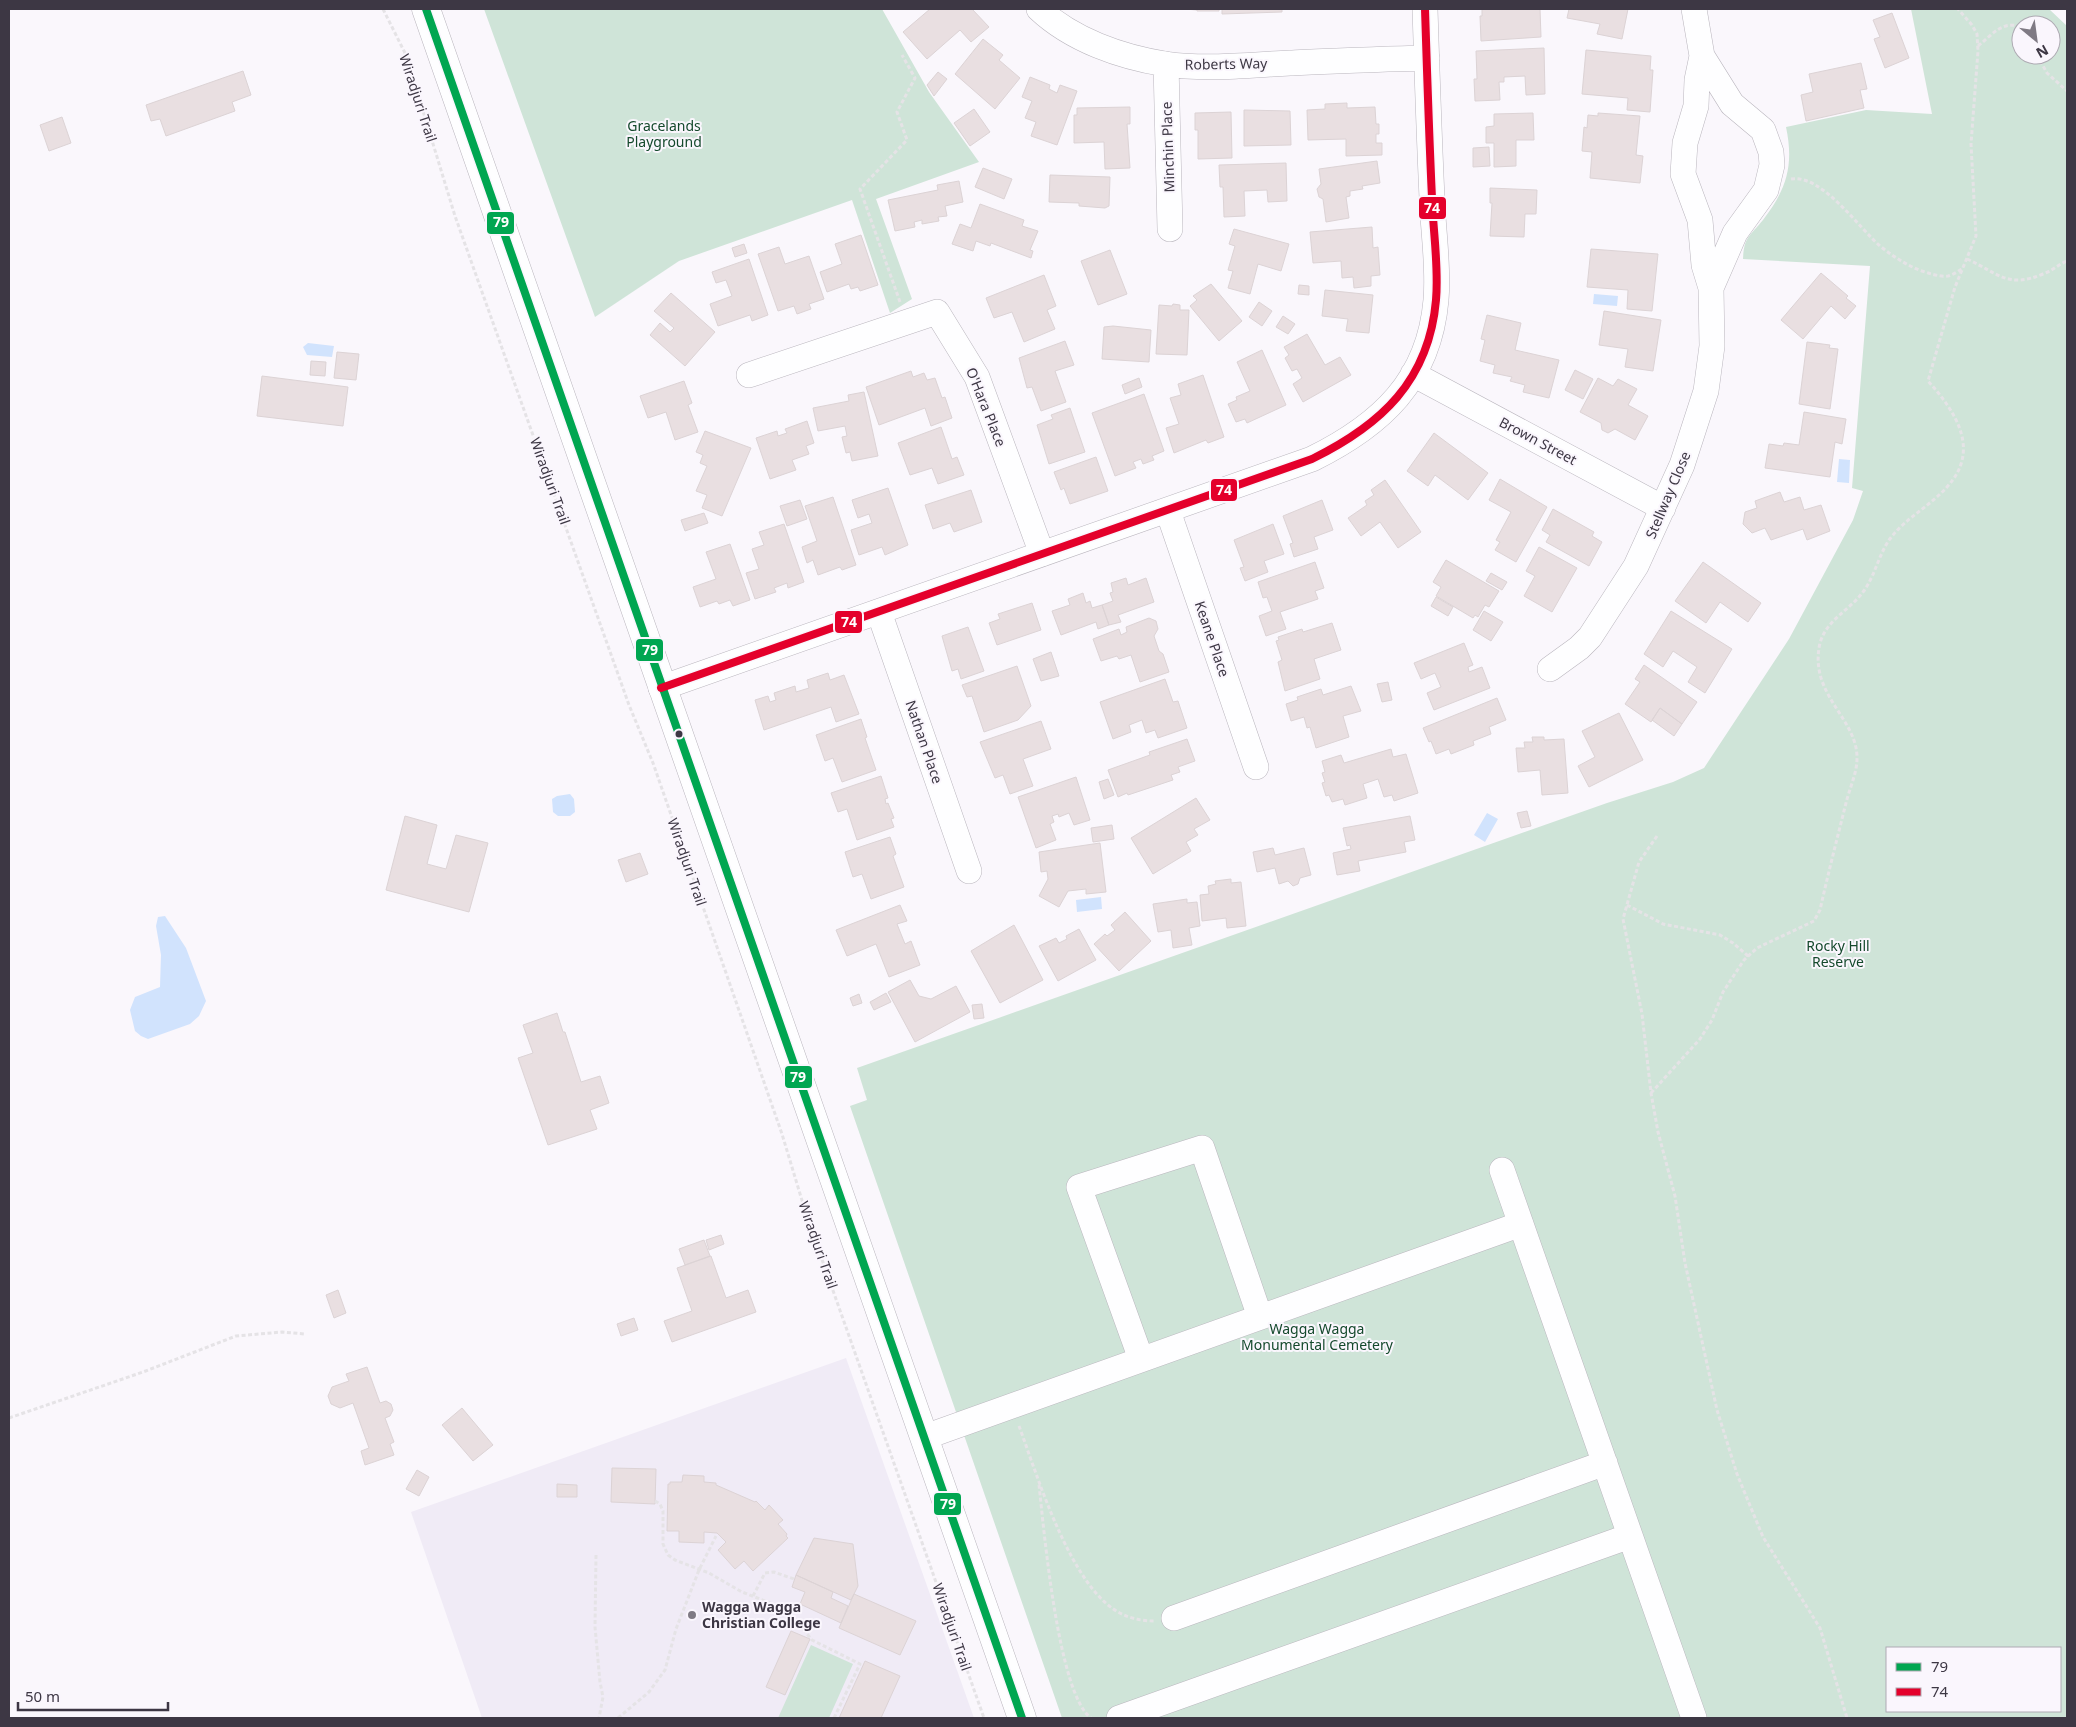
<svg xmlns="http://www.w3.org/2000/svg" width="2076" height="1727" viewBox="0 0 2076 1727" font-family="'Noto Sans',sans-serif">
	<rect width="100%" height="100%" fill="#faf7fc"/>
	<path fill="#f0ebf6" d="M846,1358L974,1718H482L411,1512Z"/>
	<path fill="#cfe4d8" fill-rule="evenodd" d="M484,9H882L929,92L979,162L876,199L912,299L890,313L852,200L679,261L595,317Z
		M1911,9H2049L2067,26V1718H1062L850,1106L867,1100L857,1068L1607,803L1673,782L1704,768L1789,639L1853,520L1863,491L1852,488L1870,266L1743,259C1744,237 1749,237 1763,220C1787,189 1794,165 1786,127L1866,110L1932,114ZM2021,25H2051V55H2021ZM1887,1648H2060V1711H1887Z
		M811,1645L853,1664L829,1718H778Z"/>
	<path fill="#d1e3fd" d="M1594,294L1618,296L1617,306L1593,304Z
		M308,343L334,346L332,357L307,355L303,347Z
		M1839,459L1850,460L1849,483L1837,482Z
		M570,794L574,799L575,812L570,816H558L553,812L552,799L557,796Z
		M1487,813L1498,819L1485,842L1474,835Z
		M1101,897L1102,909L1077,912L1076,900Z
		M165,916L186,948L206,1001L199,1016L190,1024L148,1039L141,1036L135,1031L130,1010L135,997L160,987L161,955L156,926L158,917Z"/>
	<path fill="#e9dfe1" stroke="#dcd3d5" d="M930,9H972L989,27L971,42L960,30L927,59L903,32Z
		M1185,9H1219V11H1197V10Z
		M1222,9H1282V12L1222,14Z
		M1482,9H1540L1541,37L1481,41L1480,16H1482Z
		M1569,9H1628L1622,39L1597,34L1600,24L1567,18Z
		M1892,13L1909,58L1885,68L1874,39L1880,37L1873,20Z
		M983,39L1003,55L999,60L1020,78L995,109L955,74Z
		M1544,48L1545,94L1526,95L1525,76L1504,77V82H1499L1500,100L1475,101L1474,79H1477L1476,51Z
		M1586,50L1651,56L1650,70H1653L1650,112L1627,110L1628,98L1582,94Z
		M1861,63L1867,89L1860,90L1864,108L1806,121L1801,95L1813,92L1809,74Z
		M243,71L251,95L232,102L235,111L166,136L160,119L151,121L146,105Z
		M938,72L947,79L934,96L927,85Z
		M1030,77L1050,85L1049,89L1057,93L1060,85L1077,91L1057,145L1031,136L1036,122L1025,118L1032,101L1022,97Z
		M1347,103V108L1375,107L1376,124H1379V134H1376V143H1382V155L1346,156V139L1308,140L1307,110L1325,109V104Z
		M1130,107V124H1127L1130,168L1105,169L1104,142L1074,143V115H1077V108Z
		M974,109L990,132L970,146L954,123Z
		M1244,110L1290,111L1291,145L1244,146Z
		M1231,112L1232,158L1198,159V130H1195V113Z
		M1533,113L1534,140H1516V166L1494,167V143H1486V127L1494,126V114Z
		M1598,113L1640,116L1636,155L1643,156L1640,183L1590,178L1592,152L1582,151L1584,127L1587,128L1588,115L1598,116Z
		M62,117L71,143L49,151L40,125Z
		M1489,147L1490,166L1473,167V148Z
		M1377,161L1380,183L1362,186L1363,189L1350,191V196L1346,197L1349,218L1326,222L1323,199L1319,197L1317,189L1321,184L1319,169Z
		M1286,163L1287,201L1268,202L1267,190L1244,191L1245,216L1224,217L1223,187H1220L1219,165Z
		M983,168L1012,179L1004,199L975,187Z
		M1050,175L1110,177L1109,206L1105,208L1079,206V203L1049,202Z
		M959,181L963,202L945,206L947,216L938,217L939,221L922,224V220L914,222L915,227L895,231L888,200L938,190L937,185Z
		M1490,188L1537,190L1536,214H1525L1524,237L1490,236L1492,203H1490Z
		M980,204L1024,220L1022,226L1038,231L1030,250L1033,251L1031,258L991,243L990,246L976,241L973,251L952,244L960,224L971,228Z
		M1372,227L1373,248L1378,247L1380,275L1371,276V286L1354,288L1353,277L1342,278L1341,261L1313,263L1310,232Z
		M1234,229L1289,244L1281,271L1258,264L1250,294L1228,288L1233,271L1228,270L1235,246L1229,244Z
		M861,235L878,285L860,291L858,287L851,289L849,284L827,292L820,272L842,264L835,244Z
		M744,244L747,253L735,257L732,248Z
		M779,247L785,264L809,256L824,299L809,304L811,309L797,314L794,306L778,311L758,254Z
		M1591,249L1658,254L1652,311L1627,309L1628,290L1587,287Z
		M1110,250L1127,294L1098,305L1081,261Z
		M749,259L768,315L752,321L750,315L718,326L710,304L732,296L726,280L716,283L712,272Z
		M1821,273L1848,296L1846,298L1856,306L1845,319L1831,306L1803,339L1781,320Z
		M1044,275L1056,306L1047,310L1055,329L1024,342L1012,312L994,318L986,298Z
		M1211,284L1242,321L1219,341L1190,306L1197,300L1193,296Z
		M1299,285L1309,286V295L1298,294Z
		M1325,290L1373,295L1369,333L1346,331L1348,319L1322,316Z
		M671,293L715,332L685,366L650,335L660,323L670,332L674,328L654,311Z
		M1259,302L1272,311L1262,326L1249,317Z
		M1173,304L1180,305V310H1189L1187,355L1156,354L1159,305L1172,306Z
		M1604,311L1661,320L1653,371L1625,367L1628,349L1599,345Z
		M1487,315L1521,323L1515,350L1559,360L1549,398L1523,392L1525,385L1510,381L1512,377L1493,373L1495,365L1480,361L1485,340L1481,339Z
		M1283,316L1295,324L1288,334L1276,327Z
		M1113,326L1151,330L1149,362L1102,359L1104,327Z
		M1307,334L1325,365L1340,357L1351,375L1303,402L1293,384L1302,378L1297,369L1292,371L1285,358L1289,355L1284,347Z
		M1065,341L1074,365L1055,371L1066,402L1041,411L1032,387L1027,388L1019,358Z
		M1807,342L1830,345L1829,348L1838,349L1830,409L1799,404Z
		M1262,350L1286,405L1247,423L1245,419L1236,422L1228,404L1237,400L1236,397L1250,391L1237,362Z
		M337,352L359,354L356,380L334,378Z
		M311,361L326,362L325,376L310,375Z
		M1575,370L1593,379L1583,399L1565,390Z
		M911,371L913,377L924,373L927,380L935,378L942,398L945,397L952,418L931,426L925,408L879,425L866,387Z
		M1203,375L1224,437L1208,443L1206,440L1174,453L1166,428L1179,424L1170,398L1181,395L1178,384Z
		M262,376L348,387L343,426L257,416Z
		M1139,378L1142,387L1125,394L1122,385Z
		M1598,378L1613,386L1618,379L1637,389L1628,405L1648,416L1635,440L1615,429L1608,433L1602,430L1601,423L1580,412Z
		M684,381L692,403L688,405L698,432L675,440L666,412L648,418L640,396Z
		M864,392L878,456L852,461L850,452L846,453L842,437L847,436L845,426L818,431L813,408L849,401L848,395Z
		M1144,394L1164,451L1152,456L1154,460L1143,464L1141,459L1133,462L1136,468L1115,476L1092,413Z
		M1070,408L1085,452L1049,464L1037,425L1053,419L1051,415Z
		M1804,412L1846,419L1842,444L1835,442L1830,477L1765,468L1769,444L1783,446L1784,443L1799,445Z
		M807,421L814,443L806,446L809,454L792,460L796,470L770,479L756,438L777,431L778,436L787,433L785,429Z
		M941,427L952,459L957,457L964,475L938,484L932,468L910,475L898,443Z
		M705,431L751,448L722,516L702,508L707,495L696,491L707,466L700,463L703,455L696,452Z
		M1434,433L1488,473L1468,500L1435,475L1428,486L1407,471Z
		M1096,457L1108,491L1070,504L1064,488L1061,490L1054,472Z
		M1500,479L1547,507L1516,562L1495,550L1500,542L1496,540L1511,512L1489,500Z
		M1385,480L1421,532L1398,548L1380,522L1361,536L1348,518L1367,505L1365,501L1374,495L1371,490Z
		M888,488L908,545L885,555L882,547L859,555L851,530L872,523L869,514L858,518L852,500Z
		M971,490L982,522L954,532L950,523L933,529L925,505Z
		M1780,492L1784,502L1800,497L1804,510L1821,505L1830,531L1807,540L1803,529L1771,540L1765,528L1752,533L1743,524L1745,512L1757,508L1755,501Z
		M833,497L856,565L842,570L840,567L818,575L813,560L807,563L802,547L817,541L805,506Z
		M800,500L807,519L787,526L780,506Z
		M1322,500L1333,530L1314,537L1318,549L1294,557L1290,544L1293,543L1283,516Z
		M1553,509L1594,532L1592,536L1602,542L1589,566L1546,542L1550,535L1542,530Z
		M704,513L708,523L685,531L681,520Z
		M784,524L804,582L788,588L787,583L774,588L776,592L755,599L746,573L759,569L752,549L764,545L759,532Z
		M1273,524L1284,554L1264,561L1268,572L1245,581L1240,568L1244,567L1234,540Z
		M730,544L750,600L733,606L730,600L719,604L717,601L700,607L693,587L716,579L706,552Z
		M1539,547L1577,568L1552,612L1524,596L1535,576L1526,571Z
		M1446,560L1499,591L1489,607L1485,605L1478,617L1475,615L1473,618L1436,596L1441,587L1433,582Z
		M1315,562L1324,588L1315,591L1318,599L1280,612L1286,629L1266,636L1259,616L1272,611L1267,597L1263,598L1258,582Z
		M1703,562L1761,603L1748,622L1720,602L1706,623L1675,601Z
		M1491,573L1507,582L1502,590L1486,581Z
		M1126,578L1128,585L1146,578L1154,602L1118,615L1121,622L1109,625L1102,605L1113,601L1110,593L1113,592L1111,583Z
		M1083,593L1086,603L1090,601L1092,608L1102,605L1109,625L1098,629L1096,622L1061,635L1052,611L1070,605L1068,599Z
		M1436,597L1453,607L1448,616L1431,606Z
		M1032,603L1041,630L997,645L989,623L1000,619L998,614Z
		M1484,611L1503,622L1491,641L1473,630Z
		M1671,611L1732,649L1705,693L1688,682L1697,667L1673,651L1663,667L1644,654Z
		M1149,618L1156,621L1158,629L1154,636L1159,651L1163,654L1169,672L1140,682L1131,655L1119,659L1117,656L1101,661L1093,639L1119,629L1121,635L1127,632L1126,627Z
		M1332,623L1341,650L1314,659L1320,679L1285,691L1278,662L1282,660L1276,641L1279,640L1278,637L1302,629L1303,632Z
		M968,627L984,671L961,679L958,669L952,671L942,636Z
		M1464,643L1473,665L1468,667L1469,672L1482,667L1490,688L1434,710L1427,693L1441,687L1435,673L1421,679L1414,663Z
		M1051,652L1059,676L1041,681L1033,659Z
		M1644,665L1697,702L1682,724L1660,708L1651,722L1625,704L1640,682L1635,679Z
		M1017,666L1031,706L1018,720L984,732L972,696L967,697L962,685Z
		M828,673L830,680L844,675L859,714L836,722L831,707L764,730L755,700L768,696L770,702L776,700L774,693L795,686L796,692L809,688L807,680Z
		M1165,679L1173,702L1178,701L1187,728L1158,738L1155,730L1146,733L1142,720L1129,725L1131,732L1113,739L1100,702Z
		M1388,682L1392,700L1382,702L1377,684Z
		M1351,686L1361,711L1343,716L1349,737L1316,748L1310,727L1307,728L1304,717L1291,721L1286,704L1298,700L1297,697L1321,689L1323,695Z
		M1497,698L1506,720L1489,727L1491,734L1473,741L1474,745L1451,754L1449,749L1436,754L1431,741L1429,742L1423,728Z
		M1660,708L1682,724L1674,736L1652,720Z
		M1619,713L1643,760L1589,787L1578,766L1595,757L1582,731Z
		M861,719L867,737L865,738L876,770L842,782L833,758L825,761L816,735Z
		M1041,721L1051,749L1023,759L1033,786L1010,794L1003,775L995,778L980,742Z
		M1532,737H1544V740L1564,739L1568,793L1542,795L1540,770L1518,772L1516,748H1525L1524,742H1533Z
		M1187,739L1195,761L1178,767L1180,772L1171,775L1173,780L1128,795L1127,793L1118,797L1108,770L1150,755L1149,752Z
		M1391,749L1393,757L1406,754L1418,793L1394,801L1392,795L1384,797L1378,779L1363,784L1367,798L1345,805L1343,799L1332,802L1329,795L1326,796L1322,783L1325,782L1322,773L1325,772L1322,761L1341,755L1344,763Z
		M881,776L888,798L885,799L886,804L888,803L894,818L891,819L894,827L857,840L847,809L838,812L831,793Z
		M1076,777L1090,820L1074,825L1069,813L1059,817L1058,814L1052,816L1054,822L1050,824L1056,840L1036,848L1018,797Z
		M1108,779L1114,795L1104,799L1099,782Z
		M1196,798L1210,820L1194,829L1198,835L1186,842L1191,851L1153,874L1131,838Z
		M1527,811L1531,826L1521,828L1517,813Z
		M405,816L437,825L427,864L446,869L456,835L488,843L469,912L386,890Z
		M1410,816L1415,840L1404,842L1406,852L1358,861L1360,871L1337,875L1333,853L1351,849L1350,845L1347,846L1343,828Z
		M1112,825L1114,839L1093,842L1091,828Z
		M890,837L896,854L893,856L904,887L871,899L862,874L853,877L845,852Z
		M1100,843L1106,892L1086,894V889L1068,891L1059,907L1039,896L1048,879L1047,871L1041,872L1039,852Z
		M1273,848L1275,855L1304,848L1311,875L1300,878L1298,884L1293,886L1288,881L1279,884L1275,868L1257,872L1253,852Z
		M640,853L648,874L626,882L618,860Z
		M1231,879V883L1241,882L1246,926L1227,928L1226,918L1202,921L1200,895L1209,894L1208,886L1216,884L1215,881Z
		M1187,899V903L1197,902L1200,926L1189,928L1192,945L1173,948L1171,930L1158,932L1153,904Z
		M900,905L907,921L897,924L905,944L911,941L920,965L889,977L876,944L847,956L836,930Z
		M1125,912L1151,941L1119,971L1094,944L1105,934L1107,936L1115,930L1111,925Z
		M1014,925L1043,980L1000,1003L971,951Z
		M1079,929L1096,960L1058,981L1039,946L1056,938L1059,943L1067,939L1066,936Z
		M910,980L919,996L931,999L956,986L970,1012L915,1042L888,992Z
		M886,993L891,1002L874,1010L870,1002Z
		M859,994L862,1003L853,1006L850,998Z
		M982,1004L984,1018L974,1019L972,1005Z
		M557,1013L563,1032H565L581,1082L600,1076L609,1103L590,1110L597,1129L548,1145L518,1058L533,1053L523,1025Z
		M721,1235L724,1244L709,1250L706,1240Z
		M704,1240L710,1256L685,1265L679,1249Z
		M711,1256L726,1298L748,1290L756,1312L672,1342L664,1321L692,1311L677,1268Z
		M338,1290L346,1313L334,1318L326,1295Z
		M634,1318L638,1330L621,1336L617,1324Z
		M367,1367L380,1403L386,1401L391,1404L393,1410L390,1416L385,1418L394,1442L390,1444L394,1455L365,1465L361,1451L369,1448L353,1403L340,1408L331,1404L328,1396L332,1387L349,1381L346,1374Z
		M462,1408L493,1445L473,1461L442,1425Z
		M612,1468L656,1469L655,1504L611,1502Z
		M417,1470L429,1477L419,1496L406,1489Z
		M683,1475L704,1476V1482L716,1483V1485L755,1502L756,1501L765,1510L769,1505L783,1520L778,1524L787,1534L786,1536L788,1538L753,1571L744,1561L735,1569L718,1550L726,1542L717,1533L704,1532V1543L679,1542V1531H667L668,1484H670V1482H682Z
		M557,1484L577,1485V1497H557Z
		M814,1538L853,1544L858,1586L851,1600L796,1575Z
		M796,1575L833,1592L831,1598L848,1606L841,1623L800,1604L805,1592L792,1587Z
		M854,1594L916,1621L900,1655L839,1628Z
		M791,1631L810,1639L785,1695L766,1687Z
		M865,1661L900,1676L881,1718H839Z"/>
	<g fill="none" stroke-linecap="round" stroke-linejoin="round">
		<defs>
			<path id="minor" d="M1039,9C1072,40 1121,57 1165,64C1206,70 1249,65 1290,63C1336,61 1381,59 1427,58
				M1702,56L1732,104L1763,130L1771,152L1772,165L1766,190L1735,233L1711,288
				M1166,64L1170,229
				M1413,374L1663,508
				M749,375L937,312L977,377L1042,554
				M1168,511L1256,767
				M879,612L969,871
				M1550,669L1579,648L1590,637L1636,566L1682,465L1706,391L1712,346L1711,288L1704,265L1700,220L1683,174L1685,143L1696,106L1697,80L1702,56L1694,9
				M661,688L1312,459C1381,425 1429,381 1436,300C1439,266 1433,232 1432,198C1429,135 1427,72 1425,9
				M1502,1170L1694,1718
				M1141,1359L1079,1187L1202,1148L1260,1317
				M925,1437L1521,1224
				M1174,1618L1605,1463
				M1119,1718L1630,1536"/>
			<path id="major" d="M426,9L1022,1718"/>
		</defs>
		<use href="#minor" stroke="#bab6be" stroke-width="26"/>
		<use href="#major" stroke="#bab6be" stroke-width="29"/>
		<path stroke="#e5e3e6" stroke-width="3" stroke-dasharray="4 2.5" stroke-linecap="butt" d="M383,9L406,55L455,216L629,705L653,763L782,1134L807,1217L984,1718
			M1978,46C1992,35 2002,20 2021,27
			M2037,55L2047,73L2067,91
			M1791,179C1822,174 1859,228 1880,246C1894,257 1906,265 1922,271C1931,274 1940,277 1948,276C1953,275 1958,271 1962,269
			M1967,259C1998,273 2007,289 2043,274C2052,271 2059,264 2067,261
			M900,302L860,189L907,140L897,112L915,78L902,55
			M1657,836L1639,862L1623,919L1642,1014L1651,1093L1658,1132L1675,1196L1685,1263L1717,1410L1737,1474L1763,1537L1820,1628L1847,1718
			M1627,905L1663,924L1720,935L1733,943L1748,956
			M1651,1093L1700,1039L1712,1020L1723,992L1744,960L1757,948L1814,921L1820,910C1828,874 1837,839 1846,803C1849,790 1857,773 1857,759C1858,718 1808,695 1820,643C1827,619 1849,611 1863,592C1876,575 1879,551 1893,535C1908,517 1931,505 1947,487C1981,450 1956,412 1928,381L1955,287L1976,236L1971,144L1978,51L1977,34L1972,25L1958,9
			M9,1418L143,1372L236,1336L282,1332L305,1334
			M1019,1426C1038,1477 1072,1593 1124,1615C1133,1619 1144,1621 1154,1621
			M1039,1485C1044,1530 1058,1694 1091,1718
			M655,1501L660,1504L663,1511V1544L668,1555L675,1560L709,1573L742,1592L770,1603L794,1618L812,1640L860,1664L834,1718
			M596,1555L595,1627L600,1682L603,1697L599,1718
			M753,1596L765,1573L774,1572L794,1579
			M618,1718L649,1692L665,1670L676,1629L699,1570L716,1536"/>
		<use href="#minor" stroke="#fefeff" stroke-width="25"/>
		<use href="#major" stroke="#fefeff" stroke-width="28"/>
		<defs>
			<path id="bus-1" d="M426,9L1022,1718"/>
			<path id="bus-2" d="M661,688L1312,459C1381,425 1429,381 1436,300C1439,266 1433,232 1432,198C1429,135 1427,72 1425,9"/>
		</defs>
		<use href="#bus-1" stroke="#faf6fd" stroke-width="11"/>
		<use href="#bus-2" stroke="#faf6fd" stroke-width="11"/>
		<use href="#bus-1" stroke="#00a651" stroke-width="8"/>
		<use href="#bus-2" stroke="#e4002b" stroke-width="8"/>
	</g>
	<circle fill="#3d3744" stroke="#faf6fd" stroke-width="2" cx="679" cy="734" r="4.5"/>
	<circle fill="#7f7a84" stroke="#faf6fd" stroke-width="2" cx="692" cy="1615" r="5"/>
	<g text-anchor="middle" stroke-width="4" stroke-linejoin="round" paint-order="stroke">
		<g font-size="14" fill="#3d3744" stroke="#faf6fd">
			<text transform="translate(1226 64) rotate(-1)" y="5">Roberts Way</text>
			<text transform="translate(418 98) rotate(72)" y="5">Wiradjuri Trail</text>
			<text transform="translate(1168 147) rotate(-92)" y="5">Minchin Place</text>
			<text transform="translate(986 407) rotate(68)" y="5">O'Hara Place</text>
			<text transform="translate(1538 441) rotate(28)" y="5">Brown Street</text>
			<text transform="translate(550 481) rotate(70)" y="5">Wiradjuri Trail</text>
			<text transform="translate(1668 495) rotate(-67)" y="5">Stellway Close</text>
			<text transform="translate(1212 639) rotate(71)" y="5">Keane Place</text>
			<text transform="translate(924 742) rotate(71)" y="5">Nathan Place</text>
			<text transform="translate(687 862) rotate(71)" y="5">Wiradjuri Trail</text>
			<text transform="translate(818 1245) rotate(71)" y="5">Wiradjuri Trail</text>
			<text transform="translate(952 1627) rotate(71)" y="5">Wiradjuri Trail</text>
		</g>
		<g font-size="14" fill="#14492c" stroke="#faf6fd">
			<text x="664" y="131">Gracelands<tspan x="664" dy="16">Playground</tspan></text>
			<text x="1838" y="951">Rocky Hill<tspan x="1838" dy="16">Reserve</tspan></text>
			<text x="1317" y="1334">Wagga Wagga<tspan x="1317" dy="16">Monumental Cemetery</tspan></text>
		</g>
		<g font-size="14" font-weight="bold" fill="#3d3744" stroke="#faf6fd" text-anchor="start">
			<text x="702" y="1612">Wagga Wagga<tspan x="702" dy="16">Christian College</tspan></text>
		</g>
	</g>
	<g stroke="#faf6fd" stroke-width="2">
		<rect x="1418" y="196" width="29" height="24" rx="5" fill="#e4002b"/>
		<rect x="486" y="211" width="29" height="24" rx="5" fill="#00a651"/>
		<rect x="1210" y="478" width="28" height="24" rx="5" fill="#e4002b"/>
		<rect x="834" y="610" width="29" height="24" rx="5" fill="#e4002b"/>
		<rect x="635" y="638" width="29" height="24" rx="5" fill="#00a651"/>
		<rect x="784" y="1065" width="29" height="24" rx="5" fill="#00a651"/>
		<rect x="933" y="1492" width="29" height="24" rx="5" fill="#00a651"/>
	</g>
	<g font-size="14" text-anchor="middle" font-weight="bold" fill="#fff">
		<text x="1432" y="213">74</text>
		<text x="501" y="227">79</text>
		<text x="1224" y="495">74</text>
		<text x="849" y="627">74</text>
		<text x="650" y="655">79</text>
		<text x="798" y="1082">79</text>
		<text x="948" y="1509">79</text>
	</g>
	<rect width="2076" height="1727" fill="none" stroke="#3d3744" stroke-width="20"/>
	<rect x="1886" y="1647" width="175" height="65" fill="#faf6fd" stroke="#aeaab3"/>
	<rect x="1896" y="1663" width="25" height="8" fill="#00a651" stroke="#aeaab3"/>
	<text x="1931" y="1672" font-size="15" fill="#3d3744">79</text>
	<rect x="1896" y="1688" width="25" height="8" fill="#e4002b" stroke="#aeaab3"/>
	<text x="1931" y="1697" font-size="15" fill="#3d3744">74</text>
	<g transform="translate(2036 40) rotate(151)"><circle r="24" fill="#faf6fd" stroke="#aeaab3"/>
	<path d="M0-4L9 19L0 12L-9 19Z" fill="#7f7a84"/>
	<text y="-8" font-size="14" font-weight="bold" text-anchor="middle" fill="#3d3744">N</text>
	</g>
	<path d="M18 1702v8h150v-8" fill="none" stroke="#3d3744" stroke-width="2.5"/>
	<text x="25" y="1702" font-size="15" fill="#3d3744" stroke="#faf6fd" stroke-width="4" paint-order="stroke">50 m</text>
</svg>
